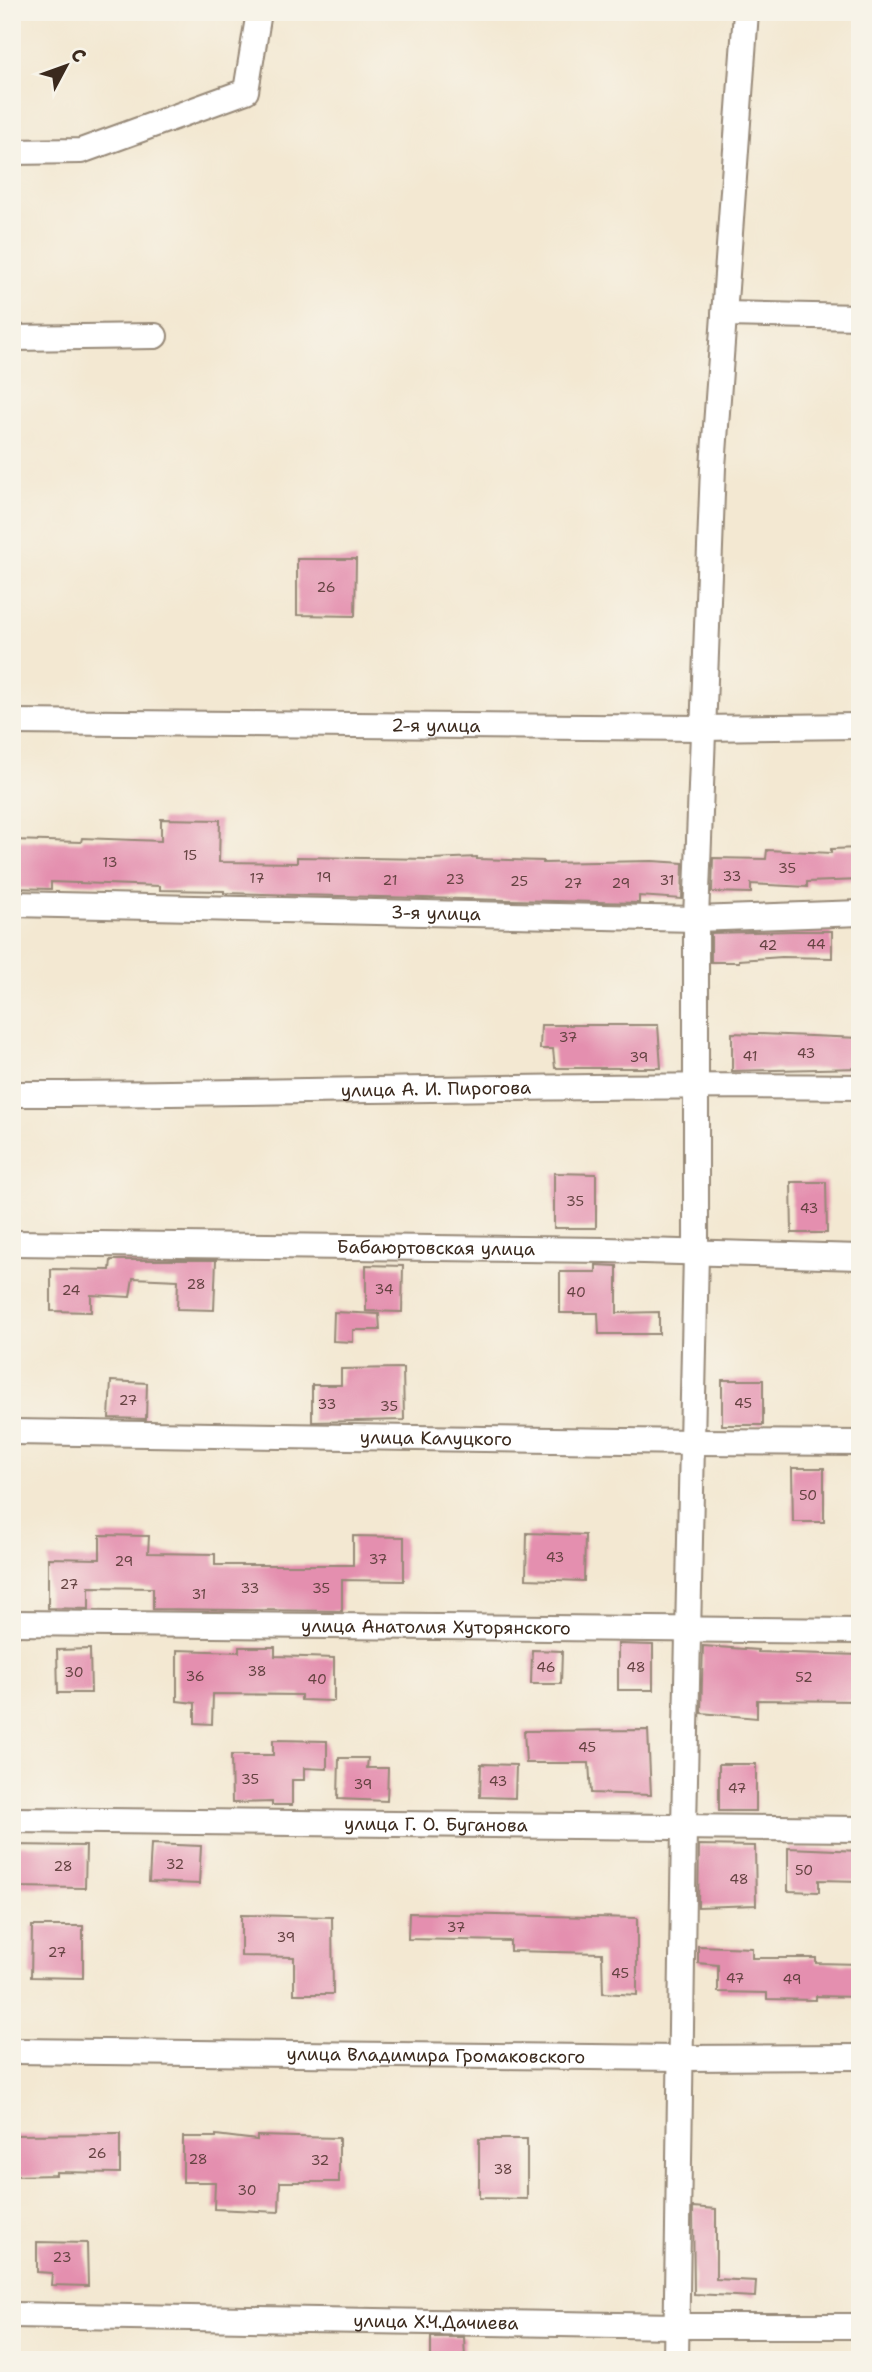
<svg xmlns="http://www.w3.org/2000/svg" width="872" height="2372" viewBox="0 0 872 2372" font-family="'Shantell Sans',sans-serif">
	<rect width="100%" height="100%" fill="#f7f3e8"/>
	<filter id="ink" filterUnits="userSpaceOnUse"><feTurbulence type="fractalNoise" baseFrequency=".0143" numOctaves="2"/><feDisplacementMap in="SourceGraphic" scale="14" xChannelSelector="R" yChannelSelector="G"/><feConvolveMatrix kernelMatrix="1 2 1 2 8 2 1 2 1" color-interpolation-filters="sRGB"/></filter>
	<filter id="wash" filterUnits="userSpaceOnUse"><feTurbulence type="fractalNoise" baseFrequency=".00686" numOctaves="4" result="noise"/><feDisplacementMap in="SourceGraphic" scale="28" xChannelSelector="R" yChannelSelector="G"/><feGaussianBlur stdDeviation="1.57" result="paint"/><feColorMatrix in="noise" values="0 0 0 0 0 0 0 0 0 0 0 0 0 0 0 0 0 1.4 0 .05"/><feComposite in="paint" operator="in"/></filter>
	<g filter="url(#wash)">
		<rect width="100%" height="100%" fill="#f3e8d2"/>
		<g id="blocks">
			<path fill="#e48faf" d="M297,559H356L355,616L297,615Z
				M161,819L220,820L219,862L297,863V857L432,859L477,857V859L543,861V863L652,861L683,863L682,899L639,896V903L297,895L224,893V891L160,890V886L51,882V889L12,888V840L81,842L82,838L161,841Z
				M860,848V880L807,882V887L751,884V893L712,892L713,858L766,859L767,850L831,853V849Z
				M794,931H832V958L782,957L739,960V962H711V933Z
				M541,1025H658L661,1068H555L553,1049H540Z
				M732,1033L860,1038V1068L732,1071Z
				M554,1173L596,1174V1228H554Z
				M791,1182H826L827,1233H792Z
				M111,1260H216L214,1310L177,1309L178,1280L133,1278L130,1297L91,1295V1312L51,1311V1269L110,1270Z
				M366,1265L403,1266L402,1312L366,1311Z
				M596,1265L617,1266V1313L659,1312V1334H599L598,1313H560V1272H596Z
				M334,1312L379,1314L380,1330H353V1342L333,1341Z
				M403,1368L404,1420L312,1422V1385H341V1369Z
				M722,1380H763V1425H722Z
				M111,1381L147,1383L146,1419L109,1418Z
				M792,1468H824V1522H793Z
				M527,1533L585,1535L584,1581L526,1579Z
				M100,1535L149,1536L148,1553L215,1554V1565H353V1536L404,1537V1581L342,1580V1611L153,1609V1588L89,1587V1609L48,1608V1558L100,1559Z
				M618,1644L653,1645V1690H618Z
				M703,1646L758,1650V1652L860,1655V1701L757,1700V1718L701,1713Z
				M239,1647H275V1656L334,1658V1701L301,1700V1695L213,1694L212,1724L195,1723V1703L177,1701V1650L239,1652Z
				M90,1649L91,1693H58L57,1650Z
				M532,1650L562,1651L561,1684H531Z
				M648,1730L651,1795L591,1793L589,1763H526L524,1731Z
				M273,1740L327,1741V1769L304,1768V1780H292V1805H272V1802L232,1803L231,1755H273Z
				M339,1758H368L367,1768H388L387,1801L338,1799Z
				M481,1764L516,1765L515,1798L480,1797Z
				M719,1764H756V1811H719Z
				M151,1844L201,1846L199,1884L149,1882Z
				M12,1845L86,1846L85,1888L12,1887Z
				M699,1845L755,1846L756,1905L698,1907Z
				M788,1848L860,1851V1881L819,1880V1892L788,1891Z
				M409,1913L637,1918V1995L603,1993L602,1953L510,1951V1941L408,1939Z
				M241,1915L332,1917L333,1994H294V1957L241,1956Z
				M32,1926H83V1978L31,1977Z
				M698,1946L752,1948V1958H816V1963L860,1964V1997L816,1996V2000L767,1999V1993L718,1992V1965L698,1963Z
				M120,2134V2173L56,2172V2175L12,2176V2135Z
				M216,2135L257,2140V2136L339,2138V2182H280L279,2212L214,2209L215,2182H183V2137H216Z
				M479,2139H527V2199L479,2198Z
				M693,2207L716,2209V2279L756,2281L755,2297L694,2294Z
				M37,2242L87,2243L88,2286L51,2285L52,2273L37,2272Z
				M431,2337H464L465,2360H431Z"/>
		</g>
	</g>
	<g filter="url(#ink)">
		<use href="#blocks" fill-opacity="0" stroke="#978978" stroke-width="2"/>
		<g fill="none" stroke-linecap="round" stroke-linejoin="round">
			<defs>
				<g id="minor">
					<path d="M12,152L81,151L246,91L259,12"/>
					<path d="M724,314L860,317"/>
					<path d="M12,338L155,336"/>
					<path id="s1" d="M12,722L702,728L860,726"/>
					<path id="s2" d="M12,904L696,919L860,913"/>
					<path id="s3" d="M12,1094C295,1094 577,1083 860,1087"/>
					<path id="s4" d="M12,1243L606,1250L860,1257"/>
					<path id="s5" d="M12,1432L694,1442L860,1443"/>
					<path id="s6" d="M12,1623L860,1631"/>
					<path id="s7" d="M12,1820L860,1829"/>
					<path id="s8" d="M12,2051L680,2058L860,2057"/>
					<path id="s9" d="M12,2315L676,2326H860"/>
					<path d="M676,2360L684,1827L696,1252V919L713,467L746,12"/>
				</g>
			</defs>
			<use href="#minor" stroke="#978978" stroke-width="28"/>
			<use href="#minor" stroke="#fff" stroke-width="24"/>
		</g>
	</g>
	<g text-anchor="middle" stroke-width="6" stroke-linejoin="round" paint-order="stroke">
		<g font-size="14" fill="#654342">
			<text x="326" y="592">26</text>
			<text x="190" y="860">15</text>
			<text x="110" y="867">13</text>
			<text x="787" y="873">35</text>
			<text x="732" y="881">33</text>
			<text x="324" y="882">19</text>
			<text x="257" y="883">17</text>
			<text x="455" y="884">23</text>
			<text x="390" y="885">21</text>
			<text x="667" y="885">31</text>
			<text x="519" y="886">25</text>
			<text x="573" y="888">27</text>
			<text x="621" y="888">29</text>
			<text x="816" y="949">44</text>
			<text x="768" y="950">42</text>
			<text x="568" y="1042">37</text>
			<text x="806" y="1058">43</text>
			<text x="750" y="1061">41</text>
			<text x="639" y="1062">39</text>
			<text x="575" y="1206">35</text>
			<text x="809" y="1213">43</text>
			<text x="196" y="1289">28</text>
			<text x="384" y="1294">34</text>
			<text x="71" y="1295">24</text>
			<text x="576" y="1297">40</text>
			<text x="128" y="1405">27</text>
			<text x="743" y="1408">45</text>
			<text x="327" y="1409">33</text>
			<text x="389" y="1411">35</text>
			<text x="808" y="1500">50</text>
			<text x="555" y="1562">43</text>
			<text x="378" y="1564">37</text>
			<text x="124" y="1566">29</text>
			<text x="69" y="1589">27</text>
			<text x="250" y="1593">33</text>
			<text x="321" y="1593">35</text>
			<text x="199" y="1599">31</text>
			<text x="546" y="1672">46</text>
			<text x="636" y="1672">48</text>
			<text x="257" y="1676">38</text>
			<text x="74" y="1677">30</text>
			<text x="195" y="1681">36</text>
			<text x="804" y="1682">52</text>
			<text x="317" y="1684">40</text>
			<text x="587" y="1752">45</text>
			<text x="250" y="1784">35</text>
			<text x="498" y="1786">43</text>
			<text x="363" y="1789">39</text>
			<text x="737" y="1793">47</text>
			<text x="175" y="1869">32</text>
			<text x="63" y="1871">28</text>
			<text x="804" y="1875">50</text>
			<text x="739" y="1884">48</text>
			<text x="456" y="1932">37</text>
			<text x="286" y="1942">39</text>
			<text x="57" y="1957">27</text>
			<text x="620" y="1978">45</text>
			<text x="735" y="1983">47</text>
			<text x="792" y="1984">49</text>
			<text x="97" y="2158">26</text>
			<text x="198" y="2164">28</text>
			<text x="320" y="2165">32</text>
			<text x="503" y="2174">38</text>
			<text x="247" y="2195">30</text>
			<text x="62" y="2262">23</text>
		</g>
		<g font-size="18" fill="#3b2a1e" stroke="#f7f3e8">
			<text dy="6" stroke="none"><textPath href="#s1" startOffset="424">2-я улица</textPath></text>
			<text dy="6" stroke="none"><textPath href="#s2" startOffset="424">3-я улица</textPath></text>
			<text dy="6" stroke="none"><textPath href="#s3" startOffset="424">улица А. И. Пирогова</textPath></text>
			<text dy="6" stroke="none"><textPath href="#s4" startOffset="424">Бабаюртовская улица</textPath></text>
			<text dy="6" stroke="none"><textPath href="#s5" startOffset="424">улица Калуцкого</textPath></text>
			<text dy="6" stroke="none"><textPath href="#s6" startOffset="424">улица Анатолия Хуторянского</textPath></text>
			<text dy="6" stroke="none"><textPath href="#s7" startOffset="424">улица Г. О. Буганова</textPath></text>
			<text dy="6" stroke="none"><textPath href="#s8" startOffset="424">улица Владимира Громаковского</textPath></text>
			<text dy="6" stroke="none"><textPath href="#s9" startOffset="424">улица Х.Ч.Дачиева</textPath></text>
		</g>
	</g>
	<rect width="872" height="2372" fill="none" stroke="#f7f3e8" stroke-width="42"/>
	<g transform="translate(66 66) rotate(49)" stroke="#f7f3e8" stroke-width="5" paint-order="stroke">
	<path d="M0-5L12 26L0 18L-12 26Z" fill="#3b2a1e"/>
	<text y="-10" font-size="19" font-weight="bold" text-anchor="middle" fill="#3b2a1e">С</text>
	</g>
</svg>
